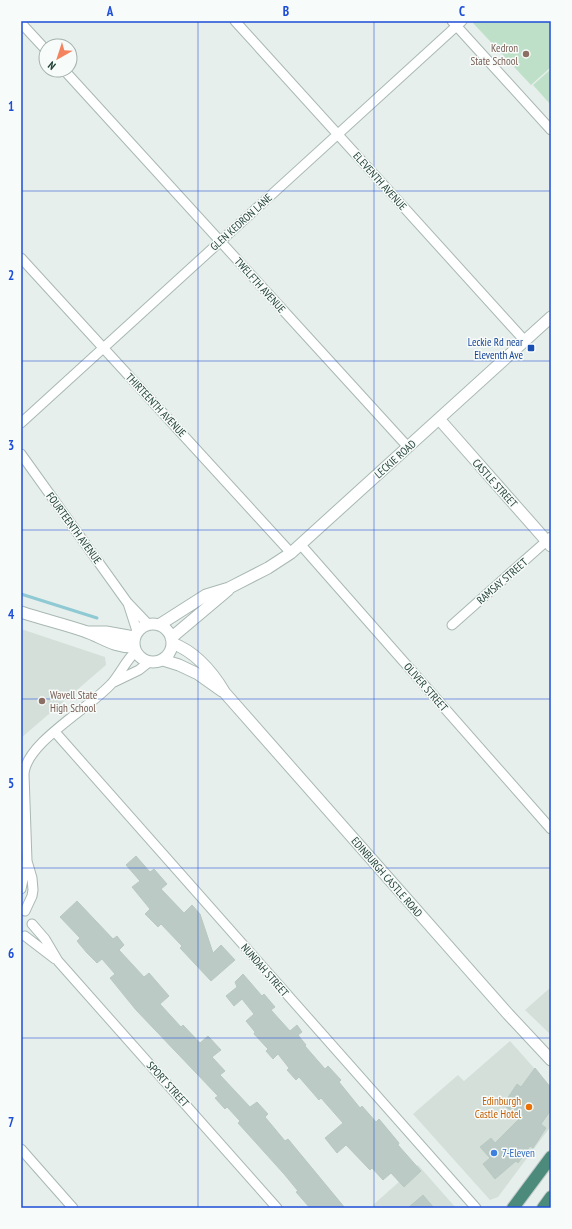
<svg xmlns="http://www.w3.org/2000/svg" width="572" height="1229" viewBox="0 0 572 1229" font-family="'PT Sans Narrow',sans-serif">
	<rect width="100%" height="100%" fill="#e6efeb"/>
	<path fill="#d4dfda" d="M21,629L105,657L106,665L21,738Z
		M551,987V1035L525,1010Z
		M510,1041L551,1087V1126L498,1197L490,1200L413,1114L458,1075L464,1081Z
		M418,1165L456,1208H376L373,1205Z"/>
	<path fill="#bfe0c8" d="M475,21H551V67L531,85L473,23Z
		M551,69V103L550,104L533,85Z"/>
	<g fill="none" stroke-linecap="round" stroke-linejoin="round">
		<path stroke="#8ec9d4" stroke-width="3" d="M21,594L97,618"/>
	</g>
	<path fill="#bbcac4" stroke="#b8c9c2" d="M136,856L150,872L154,869L167,884L161,889L184,913L192,905L200,914L213,953L221,945L235,960L211,981L180,948L182,946L161,924L158,927L145,914L150,909L132,887L140,881L126,865Z
		M77,901L113,939L117,936L124,945L119,950L144,977L149,973L169,996L160,1004L181,1027L183,1025L200,1043L208,1036L221,1050L212,1057L225,1071L220,1075L250,1107L257,1102L268,1114L265,1117L285,1141L288,1139L345,1208H310L296,1192L298,1191L284,1174L238,1123L240,1121L227,1107L225,1109L215,1098L218,1096L136,1010L110,978L115,974L102,959L97,963L87,953L77,941L80,938L60,917Z
		M243,974L262,996L264,994L275,1007L271,1010L290,1031L297,1025L302,1032L298,1035L306,1045L305,1046L325,1069L328,1066L341,1080L339,1082L360,1108L362,1106L376,1122L379,1119L399,1143L398,1145L421,1171L404,1187L391,1173L383,1180L372,1168L370,1170L346,1145L337,1153L325,1138L343,1123L321,1098L319,1100L299,1077L296,1080L287,1070L289,1068L278,1054L273,1059L266,1051L268,1049L254,1034L255,1032L246,1021L254,1014L242,999L234,1006L226,996L237,987L235,982Z
		M535,1068L551,1088V1110L541,1124L546,1128L533,1148L530,1146L518,1163L516,1161L495,1179L483,1164L490,1158L480,1147L491,1138L495,1143L521,1117L503,1105L517,1084L521,1087Z
		M423,1195L434,1208H408Z"/>
	<g fill="none" stroke-linecap="round" stroke-linejoin="round">
		<defs>
			<path id="minor" d="M235,21L525,341
				M452,21L551,130
				M21,23L46,50
				M64,70L408,447
				M21,258L291,553
				M21,423L462,21
				M21,454L127,602L148,624
				M301,545L551,829
				M128,603L137,631
				M452,625L551,537
				M112,683L139,670L149,662
				M55,732L476,1208
				M21,889L27,861
				M25,911L32,896L33,890L32,878L27,861L24,774C26,742 92,707 113,682C121,672 126,661 135,652
				M32,924L45,939L58,961L277,1208
				M25,936L55,959
				M21,1149L73,1208"/>
			<path id="tertiary" d="M439,419L551,546
				M21,612C42,619 63,624 84,631C102,637 112,647 133,647
				M134 643a19 19 0 1 1 38 0a19 19 0 1 1-38 0Z
				M159,625L206,595L229,588L268,568L291,553L551,317
				M88,632H106L134,637
				M171,638L228,590
				M172,643C196,652 212,671 225,693L508,1014L551,1060
				M163,660L179,665L198,674L222,691"/>
			<path id="trunk" d="M513,1208L551,1157
				M543,1208L551,1197"/>
		</defs>
		<use href="#minor" stroke="#a8b8b2" stroke-width="11"/>
		<use href="#tertiary" stroke="#a8b8b2" stroke-width="13"/>
		<use href="#trunk" stroke="#c2cac8" stroke-width="14"/>
		<use href="#minor" stroke="#fff" stroke-width="9"/>
		<use href="#tertiary" stroke="#fff" stroke-width="11"/>
		<use href="#trunk" stroke="#4c8a7c" stroke-width="12"/>
	</g>
	<path fill="none" stroke="#1d4ed8" stroke-width="1" stroke-opacity="0.55" d="M198,21V1208M374,21V1208M21,191H551M21,361H551M21,530H551M21,699H551M21,868H551M21,1038H551"/>
	<g fill="#8d6e63" stroke="#f7fbf9" stroke-width="1.5">
		<circle cx="526" cy="54" r="4"/>
		<circle cx="42" cy="701" r="4"/>
	</g>
	<rect fill="#1a4fb4" stroke="#f7fbf9" stroke-width="1.5" x="527" y="344" width="8" height="8" rx="2"/>
	<circle fill="#e8710a" stroke="#f7fbf9" stroke-width="1.5" cx="529" cy="1107" r="4"/>
	<circle fill="#3f7fe0" stroke="#f7fbf9" stroke-width="1.5" cx="494" cy="1153" r="4"/>
	<g text-anchor="middle" stroke-width="3" stroke-linejoin="round" paint-order="stroke">
		<g font-size="11" fill="#785e54" stroke="#f7fbf9" text-anchor="end">
			<text x="518" y="52">Kedron<tspan x="518" dy="13">State School</tspan></text>
			<text x="50" y="699" text-anchor="start">Wavell State<tspan x="50" dy="13">High School</tspan></text>
		</g>
		<g font-size="11" fill="#24423a" stroke="#f7fbf9">
			<text transform="translate(380 181) rotate(48)" y="4">ELEVENTH AVENUE</text>
			<text transform="translate(241 222) rotate(-42)" y="4">GLEN KEDRON LANE</text>
			<text transform="translate(260 285) rotate(48)" y="4">TWELFTH AVENUE</text>
			<text transform="translate(156 405) rotate(47)" y="4">THIRTEENTH AVENUE</text>
			<text transform="translate(395 459) rotate(-42)" y="4">LECKIE ROAD</text>
			<text transform="translate(495 483) rotate(48)" y="4">CASTLE STREET</text>
			<text transform="translate(74 528) rotate(54)" y="4">FOURTEENTH AVENUE</text>
			<text transform="translate(502 581) rotate(-41)" y="4">RAMSAY STREET</text>
			<text transform="translate(426 687) rotate(49)" y="4">OLIVER STREET</text>
			<text transform="translate(387 877) rotate(49)" y="4">EDINBURGH CASTLE ROAD</text>
			<text transform="translate(265 970) rotate(49)" y="4">NUNDAH STREET</text>
			<text transform="translate(168 1084) rotate(48)" y="4">SPORT STREET</text>
		</g>
		<g font-size="11" fill="#164399" stroke="#f7fbf9" text-anchor="end">
			<text x="523" y="346">Leckie Rd near<tspan x="523" dy="13">Eleventh Ave</tspan></text>
		</g>
		<g font-size="11" fill="#c56008" stroke="#f7fbf9" text-anchor="end">
			<text x="521" y="1105">Edinburgh<tspan x="521" dy="13">Castle Hotel</tspan></text>
		</g>
		<g font-size="11" fill="#366cbe" stroke="#f7fbf9" text-anchor="start">
			<text x="502" y="1157">7-Eleven</text>
		</g>
	</g>
	<rect width="572" height="1229" fill="none" stroke="#f7fbf9" stroke-width="44"/>
	<g transform="translate(58 58) rotate(219)"><circle r="19" fill="#f7fbf9" stroke="#a3b1ad"/>
	<path d="M0-3L7 15L0 10L-7 15Z" fill="#f4845f"/>
	<text y="-6" font-size="11" font-weight="bold" text-anchor="middle" fill="#24423a">N</text>
	</g>
	<rect x="22" y="22" width="528" height="1185" fill="none" stroke="#1d4ed8" stroke-width="1.5"/>
	<g font-size="13" text-anchor="middle" font-weight="bold" fill="#1d4ed8">
		<text x="110" y="16">A</text>
		<text x="286" y="16">B</text>
		<text x="462" y="16">C</text>
		<text x="11" y="111">1</text>
		<text x="11" y="280">2</text>
		<text x="11" y="450">3</text>
		<text x="11" y="619">4</text>
		<text x="11" y="788">5</text>
		<text x="11" y="958">6</text>
		<text x="11" y="1127">7</text>
	</g>
</svg>
